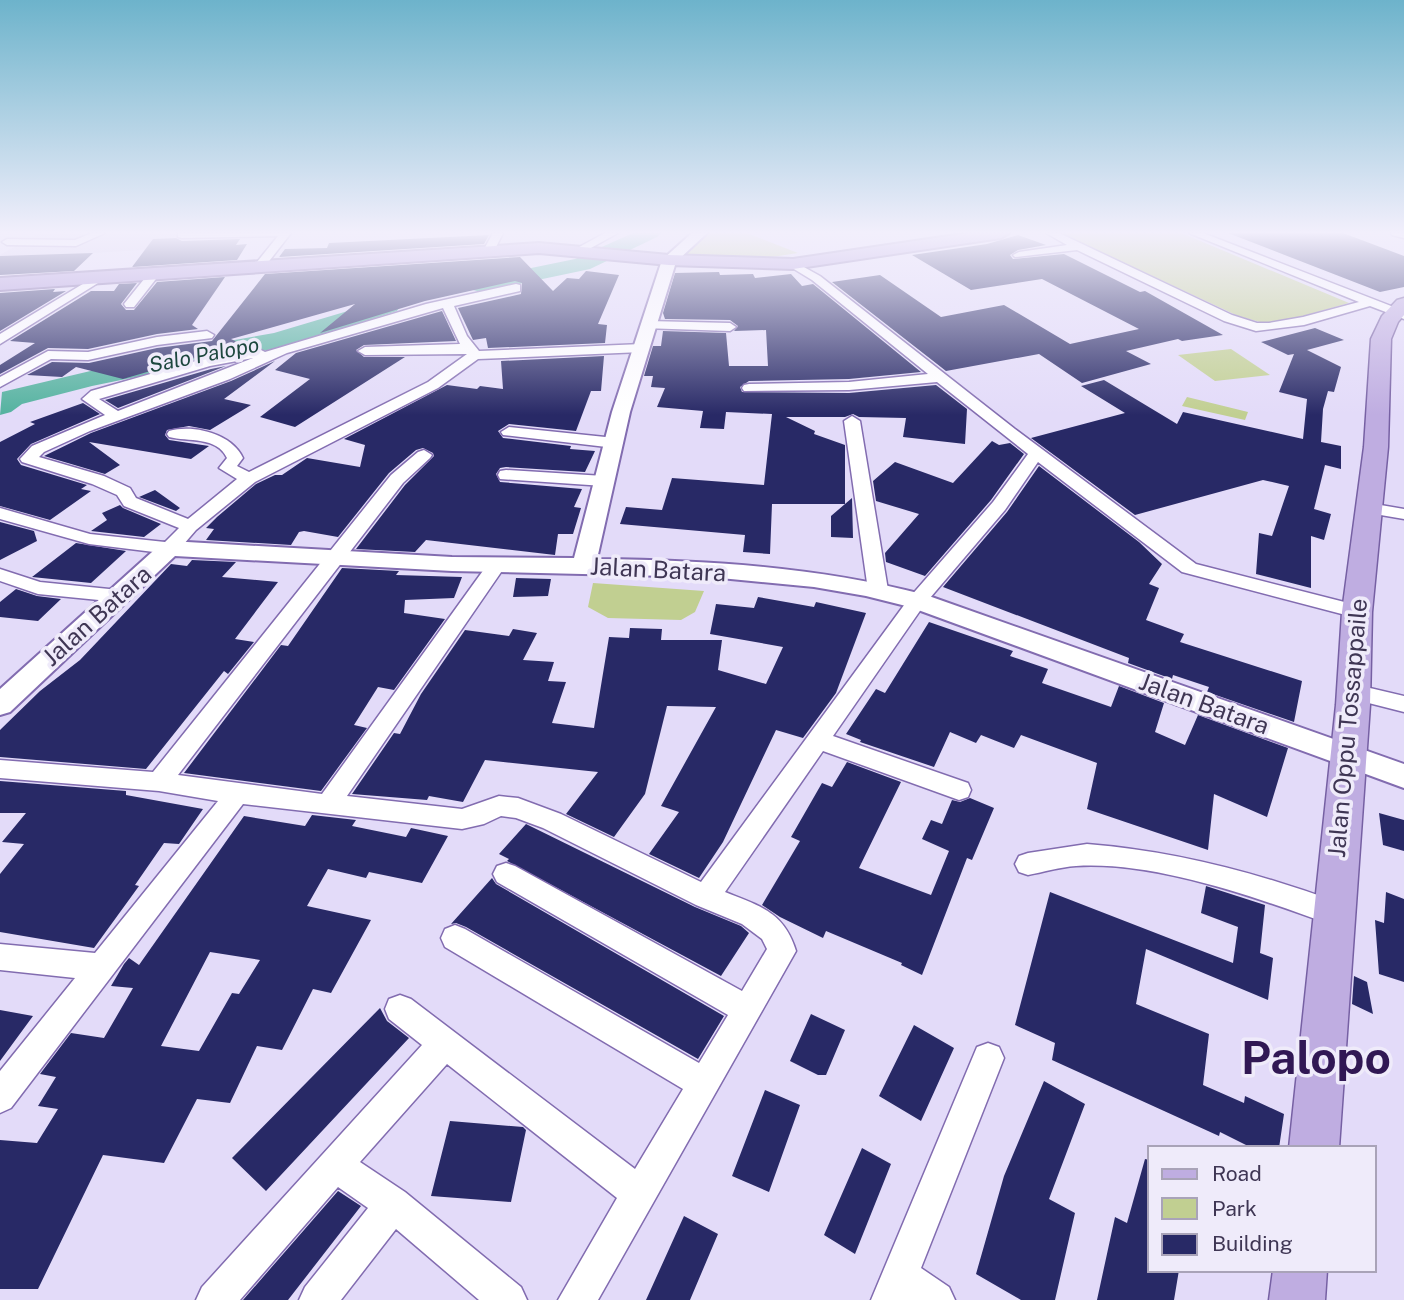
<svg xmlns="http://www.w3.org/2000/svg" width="1404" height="1300" viewBox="0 0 1404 1300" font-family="'Public Sans',sans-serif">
	<rect width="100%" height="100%" fill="#e3dbf9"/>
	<path fill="#d5cced" d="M39,233H180L156,249L0,259V255Z"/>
	<path fill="#c1cf91" d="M707,233H747L798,253C763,259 720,263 685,254L686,247Z
		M1060,233H1181L1349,303L1271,325L1238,316Z
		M1231,349L1270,375L1215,381L1178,355Z
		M1187,397L1248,412L1245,420L1182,406Z
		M593,583L704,591L695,612L681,620L608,618L588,607Z"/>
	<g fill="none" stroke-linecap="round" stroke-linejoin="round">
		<path fill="#54b29f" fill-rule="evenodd" d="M633,233H661L657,237L590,269L481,292L473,290L469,285L473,280L575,259Z
			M388,299L397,301L400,306L397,311L287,346L92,386L22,404L11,412L0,415L2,392L183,349L274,333Z"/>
	</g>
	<path fill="#282966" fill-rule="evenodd" d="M1228,233H1343L1404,256V287L1380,292Z
		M489,235L484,244L279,257L285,249L327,248L329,243Z
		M1018,235L1046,245L1018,250L1010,255L1013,259L1064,254L1140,292L1145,291L1223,335L1182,341L1178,339L1126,351L1151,364L1082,383L1039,354L946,371L832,282L880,275L941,317L1004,305L1070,344L1139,329L1042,279L971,290L912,255L987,244Z
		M176,238L182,241L240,239L236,245L247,244L237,260L132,267L153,239Z
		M93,253L74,271L0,275V256Z
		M520,257L553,291L567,278L579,279L586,271L619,275L598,324L607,325L605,343L488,348L486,338L473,340L458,308L521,294L522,283L515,281L425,301L320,333L355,304L231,339L250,348L202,356L123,379L76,367L62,377L27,375L52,362L89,363L157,348L212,341L265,274Z
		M719,272L720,275L753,274L755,278L791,274L802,286L813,284L921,372L849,379L749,381L740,387L742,392L849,393L936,385L967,409L965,444L903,437L906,418L859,417L853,414L845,417H786L815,431L814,434L845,445V504H772L770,554L743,552L745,535L620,524L626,507L662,510L672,478L764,485L772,414L726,412L724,429L700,428L703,411L657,407L665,388L651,387L653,376H644L653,346H661L663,331L726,333L729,366H768L766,330L734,331L738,326L730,320L665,319L663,313L675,273Z
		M225,277L192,325L198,329L157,334L88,349L48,348L0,374V365L35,343L10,341L91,291H114L119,284L137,283L121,304L126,310H134L157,282Z
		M55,289L53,292L66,291L0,331V293Z
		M442,311L456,341L364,345L356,350L364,357H405L295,427L260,417L310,379L275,370L296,353Z
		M1315,328L1344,340L1307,350L1341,367L1334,392L1328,391L1323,409L1321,442L1341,446V469L1325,465L1314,509L1331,514L1324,540L1311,536V588L1256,574L1259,533L1272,536L1289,486L1263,480L1135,515L1031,438L1125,413L1081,386L1104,380L1177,424L1183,412L1303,439L1307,399L1279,392L1294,354L1288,355L1261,342Z
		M604,356L601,391H591L576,431L509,424L498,431L503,438L571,446L570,449L595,451L585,472L506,467L500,468L496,474L500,482L582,489L574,507L581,508L573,534H558L555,555L426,540L415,552L356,549L405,485L434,456L433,453L423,448L416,450L389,473L338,537L304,531L299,532L291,545L206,540L214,529L206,528L217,517L256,484L275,475H282L307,458L360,467L365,445L344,439L447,385L477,389L480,386L503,389L501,361Z
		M275,361L224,399L251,405L210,430L189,426L167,430L165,435L169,440L209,446L191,459L89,442L120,465L105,474L44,456L91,433L231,381Z
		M226,366L118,408L105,400L211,369Z
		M83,403L100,414L31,444L17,459L21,465L87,485L81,489L91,491L50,520L0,506V442L35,424L30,422Z
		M992,441L999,445L1010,443L1024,454L991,500L925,576L886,562L885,553L919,514L876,501L873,481L895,462L953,483Z
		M1039,466L1139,542L1162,564L1149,584L1159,588L1146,620L1184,634L1180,642L1302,681L1294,722L1207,692L1209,687L1173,675L1172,679L1128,663L1129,658L943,587L1007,512Z
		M155,490L180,508L176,511L139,497Z
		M852,498L853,538L831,537V516Z
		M120,505L123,508L161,524L144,537L91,531L107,520L102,513Z
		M0,522L34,531L37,541L0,560Z
		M76,543L126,551L91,583L32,577Z
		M192,560L236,562L222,577L278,582L235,639L254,642L228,674L224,671L146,769L0,757V730L40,691L80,660L171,564L187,566Z
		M342,568L399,571L396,575L462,577L454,598L405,600L404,613L445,619L394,690L378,687L354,725L367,728L321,791L184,773L281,645L288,646Z
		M516,578L551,579L548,596L513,597Z
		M16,589L37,596L61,599L38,621L0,617V602Z
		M758,597L814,607L816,602L866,613L836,693L803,738L776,730L723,842L699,878L649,854L679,812L661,806L716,707L667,706L645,794L614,837L566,814L598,772L485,760L463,802L429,796L427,800L352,794L394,733L400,734L421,694L465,630L509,636L513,629L537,633L523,660L554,662L548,681L566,682L552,723L594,728L609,637L629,638L630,628L662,629L661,640H722L718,670L766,684L783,647L710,634L716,604L754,608Z
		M929,622L1013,651L1010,656L1048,669L1042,683L1111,707L1119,686L1164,703L1155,732L1185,745L1198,715L1288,748L1267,817L1214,794L1208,850L1087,809L1097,763L1021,735L1014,748L981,735L976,743L950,732L934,767L860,742L861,740L846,734L876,689L885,693Z
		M847,762L901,782L859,868L931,895L949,851L922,839L931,820L942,824L952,800L960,802L970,798L994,808L972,860L967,858L922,975L901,965L902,963L826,931L823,938L780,917L762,905L800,841L791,837L822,783L832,787Z
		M0,781L126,791V795L203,809L179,844L164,843L135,885L139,886L94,948L0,932V874L24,844L2,842L26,813H0Z
		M1379,813L1404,820V851L1383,845Z
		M312,815L356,820L352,826L406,837L411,828L448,836L422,883L369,872L366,878L328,869L307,906L371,920L331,993L313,989L282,1050L257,1046L230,1103L197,1099L164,1163L103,1155L38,1289H0V1140L37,1143L58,1109L38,1106L56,1077L40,1074L71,1033L104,1038L133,988L111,986L124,964L129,958L139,965L244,816L305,826ZM210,952L260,960L239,994L232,993L199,1051L161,1046Z
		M526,824L695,907L741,926L749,933L721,976L507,861L509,859L499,854Z
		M492,878L496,884L724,1016L698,1059L466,927L456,923L451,924Z
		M1206,886L1265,905L1260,953L1273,958L1268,1000L1146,949L1136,1004L1209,1034L1203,1085L1244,1103L1245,1096L1284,1114L1279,1148H1252L1220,1132L1219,1136L1052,1060L1055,1043L1015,1025L1050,892L1233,963L1238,927L1201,913Z
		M1386,892L1404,899V982L1379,974L1375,920L1384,923Z
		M1354,976L1367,982L1373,1014L1352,1004Z
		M380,1008L387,1021L409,1038L266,1191L232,1158Z
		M0,1010L33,1016L0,1061Z
		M811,1014L845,1030L826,1075H818L790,1061Z
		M914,1025L954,1048L921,1121L879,1096Z
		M1044,1081L1085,1104L1049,1199L1075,1213L1055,1300H1021L976,1274L1004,1176Z
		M765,1090L800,1105L769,1192L732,1176Z
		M450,1121L523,1127L526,1130L511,1202L431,1196Z
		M862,1148L891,1164L855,1254L824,1235Z
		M1145,1159L1150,1160V1270H1179L1174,1300H1097L1115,1217L1127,1223Z
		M338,1191L361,1206L288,1300H243Z
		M684,1216L718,1234L690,1300H646Z"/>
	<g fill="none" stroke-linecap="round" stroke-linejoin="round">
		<defs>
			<path id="minor" d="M92,233H105L76,246L7,245L2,242L7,239L75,240Z
				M178,233H291L263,269L259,270L253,267L278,236L182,238L178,237Z
				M493,233H503L493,253H485L483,251Z
				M605,233H618L580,254L570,252Z
				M1046,233H1059L1232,315L1257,323H1269L1303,317L1359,302L1189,233H1203L1404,311V319L1370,306L1304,325L1256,331L1224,321L1077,250L1015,257L1013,255L1019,252L1067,245Z
				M1391,233H1404V238L1392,235Z
				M793,261L820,276L1015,429L1196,564L1364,607L1367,612L1364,617L1357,618L1182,572L1038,462L1005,510L924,605L833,736L968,783L971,790L968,797L959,800L823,751L725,892C760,906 784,912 796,951L598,1300H558L617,1198L447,1064L360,1162L405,1192L521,1287L527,1300H479L396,1229L341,1300H299L305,1287L368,1208L338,1187L240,1300H196L202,1287L422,1045L389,1019L385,1009L389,999L400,995L411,999L635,1169L683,1089L445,947L441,938L445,929L455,925L465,929L699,1063L728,1015L497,882L493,874L497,866L506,863L515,866L742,991L767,949L762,939L742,924L696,905L543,828L516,818L501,816L484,824L462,829L243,804L11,1108L0,1113V1071L75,978L0,970V944L95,953L218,801L159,791L0,778V760L153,772L391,475L418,452L424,450L432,455L430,458L403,483L178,775L322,794L490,561L497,559L506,565L347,796L462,809L499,796L518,798L561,814L701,882L910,597L993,502L1028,454L937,382L849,390L744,391L742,388L744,385L749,384L849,382L928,374L812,280L789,266V262Z
				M149,273L159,275L134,307H126L124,304Z
				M96,276L106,278L0,344V334Z
				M516,284L520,285V291L454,306L467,336L479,351L642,344L649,348L642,352L478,359L438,388L255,482L196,530L177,552L170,554L89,544L0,519V508L90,534L165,542L179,528L124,506L117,495L92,484L22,462L20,459L32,446L105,415L82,399L91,391L203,359L259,349L265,352L426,304ZM443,308L460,344L365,347L358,351L365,355L467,354L428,382L249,472L237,466L243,458C232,434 194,424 169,431L167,434L169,437C188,442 217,436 227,458L219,468L237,479L188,519L136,498L130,488L104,476L39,457L44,452L90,431L230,379L287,353ZM253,358L118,411L99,399L210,366Z
				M648,321L730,323L736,327L730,331L643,328L642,325Z
				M207,331L214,335L212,338L157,345L88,360L51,359L0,387V377L48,351L88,352L157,337Z
				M852,416L860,421L888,590L885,594H871L868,590L844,421Z
				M509,427L615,438L623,443L615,448L503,435L501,432Z
				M506,470L604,476L612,481L604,486L500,479L498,475L500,471Z
				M1369,503L1404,509V519L1363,512L1360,508Z
				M0,569L40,582L119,590L126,592L129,596L126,600L119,602L38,594L0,581Z
				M1353,684L1404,696V712L1345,697L1342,692L1345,687Z
				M1087,844C1175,851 1259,873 1342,904L1346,913L1342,922L1332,925C1258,898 1155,861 1076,866C1060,867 1044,872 1028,875L1019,872L1015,864L1019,856L1028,853Z
				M988,1043L999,1047L1004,1058L921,1268L949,1287L955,1300H871L977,1047Z"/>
			<path id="tertiary" d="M692,233H707L676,262L630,412L597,559C708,560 818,567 926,595L1404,764V788L910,607L866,596L814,587L710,577L452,571L175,556L10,712L0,715V689L162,543L170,541L452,557L574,558L612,412L662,260Z"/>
			<path id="primary" d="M1404,298V315L1398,322L1391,339L1388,447L1372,612L1370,705L1339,1148H1289L1336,705L1342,612L1364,447L1371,339L1382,316L1397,300Z
				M1273,1270H1327L1325,1300H1269Z"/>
			<path id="trunk" d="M969,233H1009L1001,238L793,269L669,265L539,253L0,290V278L539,243L669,255L793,259Z"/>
		</defs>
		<use href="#minor" stroke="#826cb0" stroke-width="3"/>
		<use href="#tertiary" stroke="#826cb0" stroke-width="4"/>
		<use href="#primary" stroke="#7660a3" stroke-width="3"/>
		<use href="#trunk" stroke="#7660a3" stroke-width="4"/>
		<use href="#minor" fill="#fff" fill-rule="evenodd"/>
		<use href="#tertiary" fill="#fff" fill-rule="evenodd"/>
		<use href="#primary" fill="#bfade1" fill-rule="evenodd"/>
		<use href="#trunk" fill="#aa92d7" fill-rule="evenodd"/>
	</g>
	<linearGradient id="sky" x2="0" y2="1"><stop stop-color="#6db3cb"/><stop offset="0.56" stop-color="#f2effc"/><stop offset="1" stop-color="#f2effc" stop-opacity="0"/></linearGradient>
	<rect width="1404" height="415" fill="url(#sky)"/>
	<g text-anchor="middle" stroke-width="7" stroke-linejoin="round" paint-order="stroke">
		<g font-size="21" font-style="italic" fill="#1d473e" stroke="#efebfa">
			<text transform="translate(204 355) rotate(-11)" y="7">Salo Palopo</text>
		</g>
		<g font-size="24" fill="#3f3654" stroke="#efebfa">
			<text transform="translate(658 570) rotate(3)" y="8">Jalan Batara</text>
			<text transform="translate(97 616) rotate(-42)" y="8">Jalan Batara</text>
			<text transform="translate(1204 704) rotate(20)" y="8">Jalan Batara</text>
			<text transform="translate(1348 728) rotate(-85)" y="8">Jalan Oppu Tossappaile</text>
		</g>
		<g font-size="46" font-weight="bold" fill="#311854" stroke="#efebfa">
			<text x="1316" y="1074">Palopo</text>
		</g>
	</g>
	<rect x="1148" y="1146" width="228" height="126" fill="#efebfa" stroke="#a9a3b8" stroke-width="2"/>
	<rect x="1162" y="1169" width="35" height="10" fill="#bfade1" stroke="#a9a3b8" stroke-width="2"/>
	<text x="1212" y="1181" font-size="21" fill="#3f3654">Road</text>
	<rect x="1162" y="1198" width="35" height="21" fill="#c1cf91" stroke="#a9a3b8" stroke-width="2"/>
	<text x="1212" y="1216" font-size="21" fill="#3f3654">Park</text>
	<rect x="1162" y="1234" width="35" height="21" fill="#282966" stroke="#a9a3b8" stroke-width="2"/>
	<text x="1212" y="1251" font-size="21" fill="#3f3654">Building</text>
</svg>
